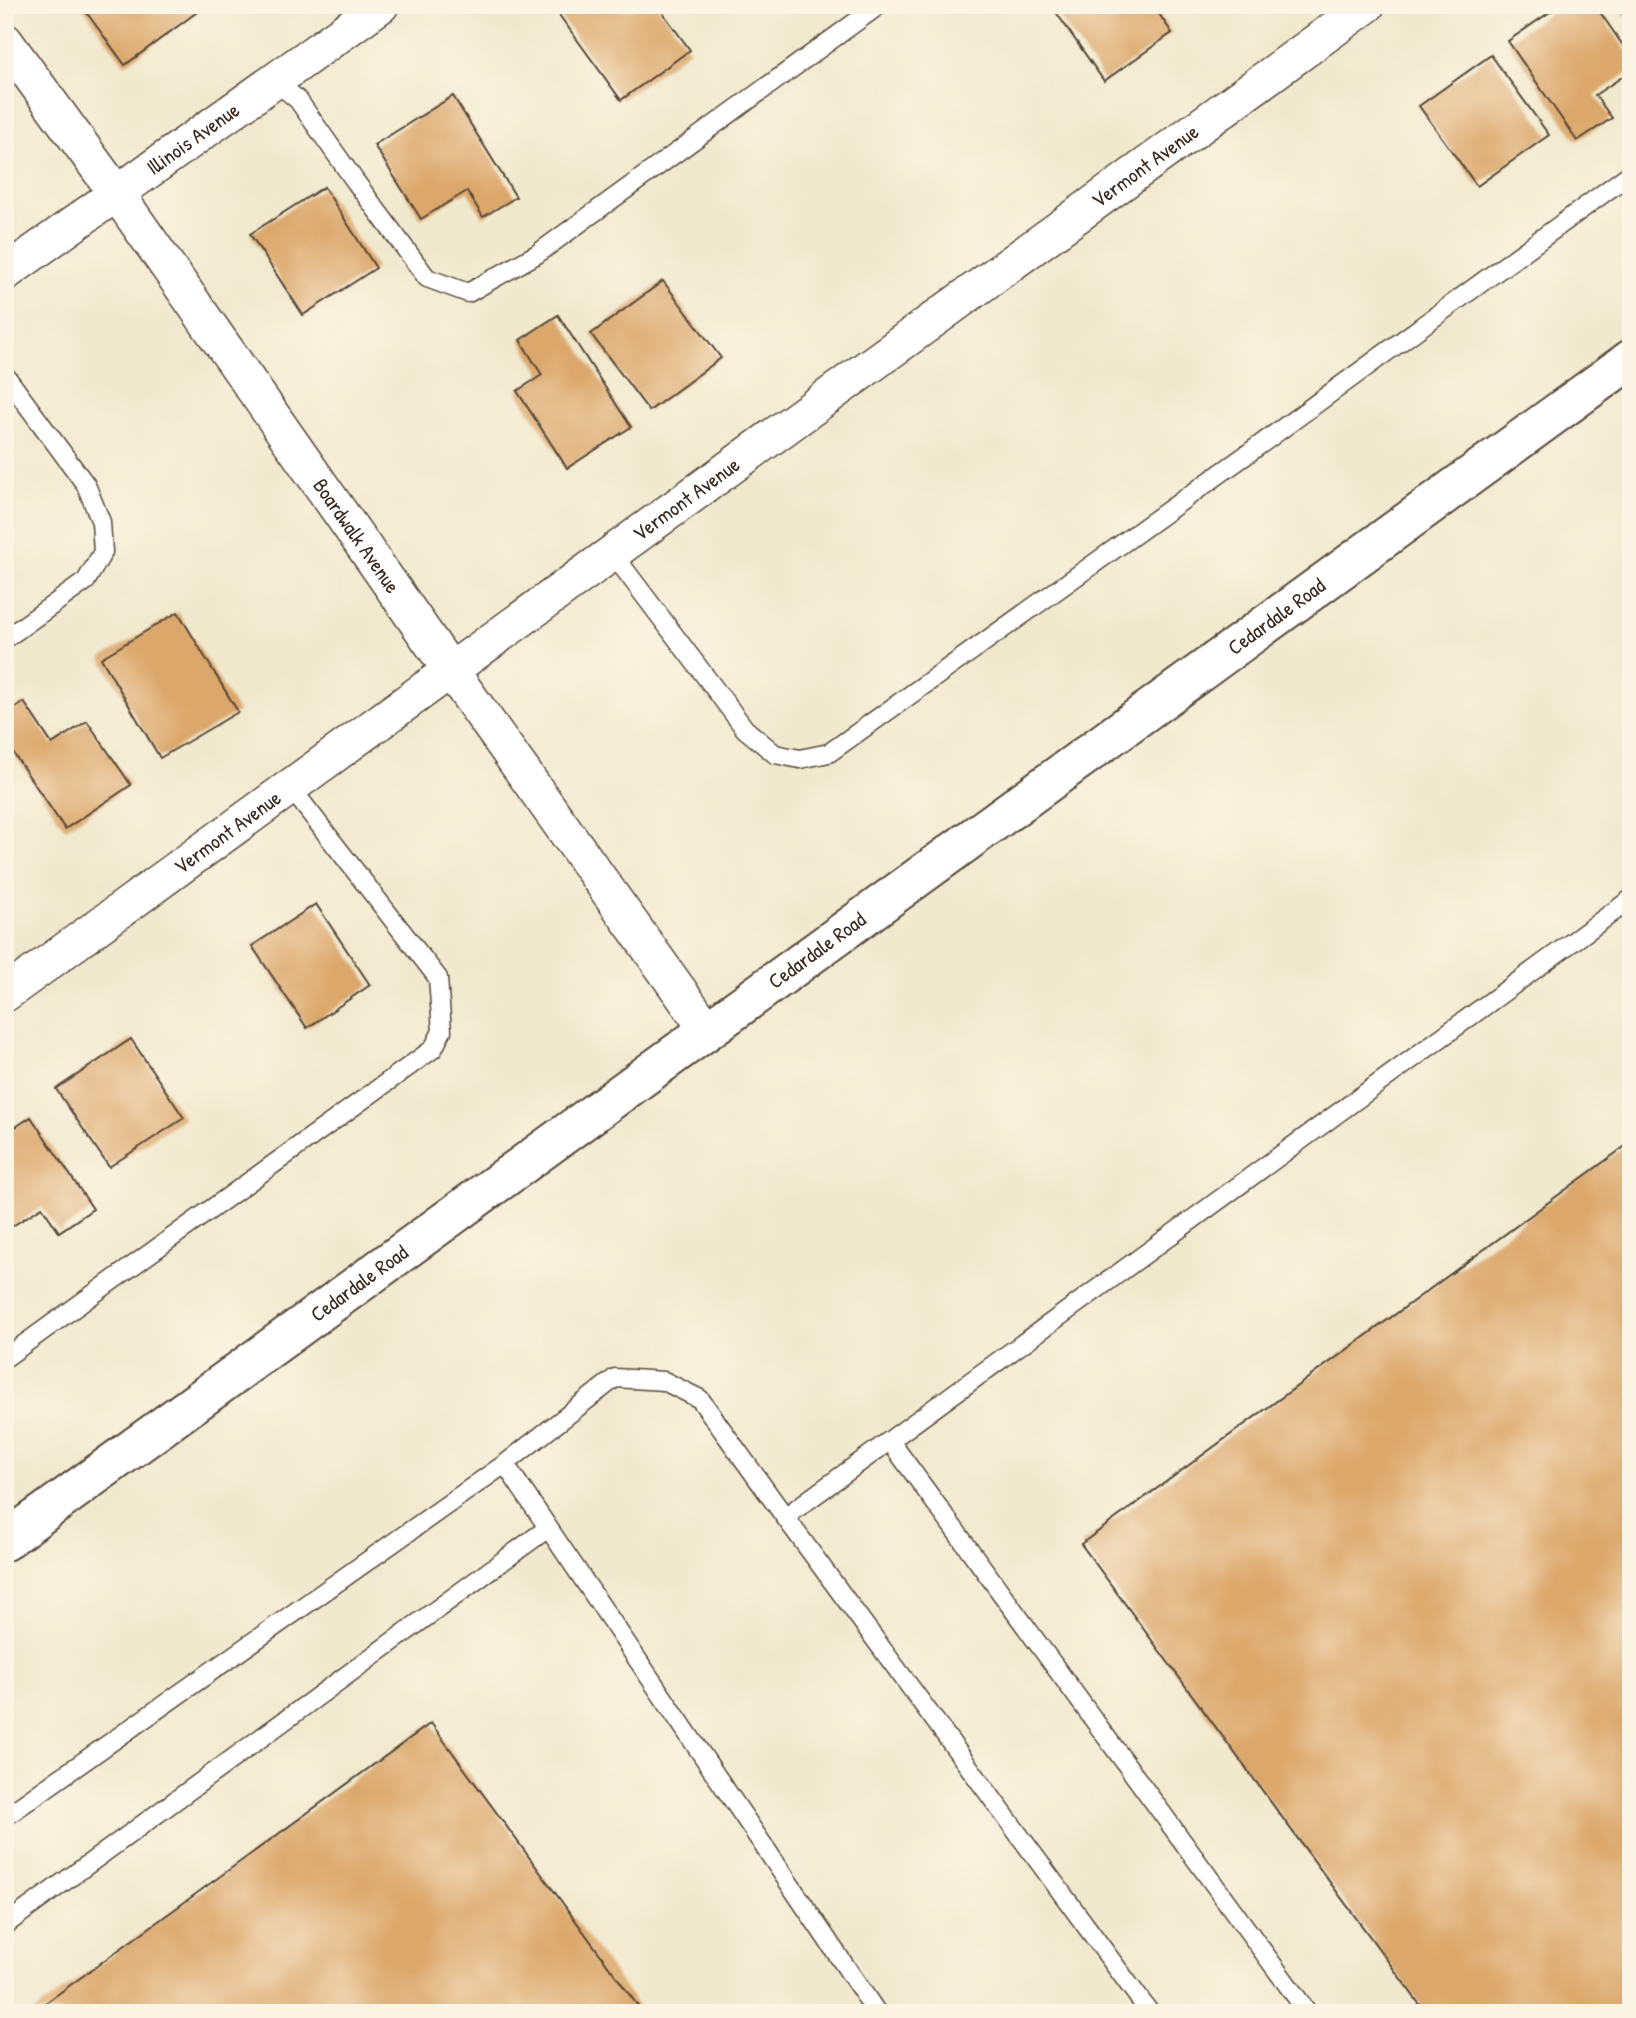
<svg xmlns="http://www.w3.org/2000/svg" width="1636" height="2018" viewBox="0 0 1636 2018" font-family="'Patrick Hand',sans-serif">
	<rect width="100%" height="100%" fill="#fcf5e5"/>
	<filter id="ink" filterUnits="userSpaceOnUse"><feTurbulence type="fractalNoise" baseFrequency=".0143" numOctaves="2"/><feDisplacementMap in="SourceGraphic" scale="14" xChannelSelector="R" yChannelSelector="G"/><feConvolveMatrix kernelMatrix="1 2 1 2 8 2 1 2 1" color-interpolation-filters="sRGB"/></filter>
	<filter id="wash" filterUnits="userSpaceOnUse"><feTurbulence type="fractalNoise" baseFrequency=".00686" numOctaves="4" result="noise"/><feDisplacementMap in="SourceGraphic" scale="28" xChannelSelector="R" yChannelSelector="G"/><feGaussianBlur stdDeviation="1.57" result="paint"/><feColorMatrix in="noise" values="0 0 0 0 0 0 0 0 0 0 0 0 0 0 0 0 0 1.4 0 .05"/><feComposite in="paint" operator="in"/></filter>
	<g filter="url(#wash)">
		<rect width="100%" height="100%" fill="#f1e9cd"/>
		<g id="blocks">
			<path fill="#dca76b" d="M81,5H192L197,12L125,65Z
				M566,5H657L690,50L621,100L557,12Z
				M1051,5H1153L1172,33L1104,81Z
				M1560,5H1595L1631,57V71L1595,95L1612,118L1577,141L1508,41Z
				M1618,5H1631V24Z
				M1491,55L1549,135L1477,186L1419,106Z
				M453,96L516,197L483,217L467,191L421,219L374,145Z
				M324,187L376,268L303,315L250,234Z
				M663,281L721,358L649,411L591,334Z
				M558,315L631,427L567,468L517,391L542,375L520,340Z
				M178,612L238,712L160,758L101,658Z
				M24,702L52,744L87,721L131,785L65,829L5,741V715Z
				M316,904L370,985L307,1028L252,946Z
				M131,1039L184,1118L109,1167L56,1089Z
				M31,1117L93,1209L59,1232L42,1207L5,1231V1134Z
				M1631,1142V2013H1426L1081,1544Z
				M431,1723L643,2013H32Z"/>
		</g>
	</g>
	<g filter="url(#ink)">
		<use href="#blocks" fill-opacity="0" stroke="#564738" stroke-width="2"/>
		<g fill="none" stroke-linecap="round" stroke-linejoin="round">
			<defs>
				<path id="service" d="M275,81L298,100L355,181L427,278L468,293L537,254L879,5
					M5,375L86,485L101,522L103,552L86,581L5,639
					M613,554L745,729L775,754L800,759L829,753L1246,455L1631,173
					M5,1358L433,1049L442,1031L438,978L291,788
					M890,1441L1308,2013
					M785,1517L700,1399L664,1381L615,1378L505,1464L877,2013
					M5,1817L509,1461
					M5,1925L548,1528
					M1150,2013L785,1517L1631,899"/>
				<g id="minor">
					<path id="s1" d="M5,41L117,194L451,671L708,1031"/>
					<path id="s2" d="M5,273L381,5"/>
					<path id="s3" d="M5,994L1367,5"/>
				</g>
				<g id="tertiary">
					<path id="s4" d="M5,1541L1631,359"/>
				</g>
			</defs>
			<use href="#service" stroke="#564738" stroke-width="21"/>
			<use href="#minor" stroke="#564738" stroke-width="38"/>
			<use href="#tertiary" stroke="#564738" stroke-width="42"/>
			<use href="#service" stroke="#fff" stroke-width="18"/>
			<use href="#minor" stroke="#fff" stroke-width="35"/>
			<use href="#tertiary" stroke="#fff" stroke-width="38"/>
		</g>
	</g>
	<g text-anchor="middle" stroke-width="5" stroke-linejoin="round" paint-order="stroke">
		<g font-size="21" fill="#3b2a1e" stroke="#fcf5e5">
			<text dy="7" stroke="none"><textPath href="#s2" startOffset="231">Illinois Avenue</textPath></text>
			<text dy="7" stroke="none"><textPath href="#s3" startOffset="1409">Vermont Avenue</textPath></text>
			<text dy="7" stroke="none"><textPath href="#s3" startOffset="842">Vermont Avenue</textPath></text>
			<text dy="7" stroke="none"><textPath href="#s1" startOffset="607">Boardwalk Avenue</textPath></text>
			<text dy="7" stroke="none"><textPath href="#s4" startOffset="1572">Cedardale Road</textPath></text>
			<text dy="7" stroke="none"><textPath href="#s3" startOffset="275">Vermont Avenue</textPath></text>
			<text dy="7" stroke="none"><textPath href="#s4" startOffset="1004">Cedardale Road</textPath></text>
			<text dy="7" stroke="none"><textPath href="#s4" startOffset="438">Cedardale Road</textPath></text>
		</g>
	</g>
	<rect width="1636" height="2018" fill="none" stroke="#fcf5e5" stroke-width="28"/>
</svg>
